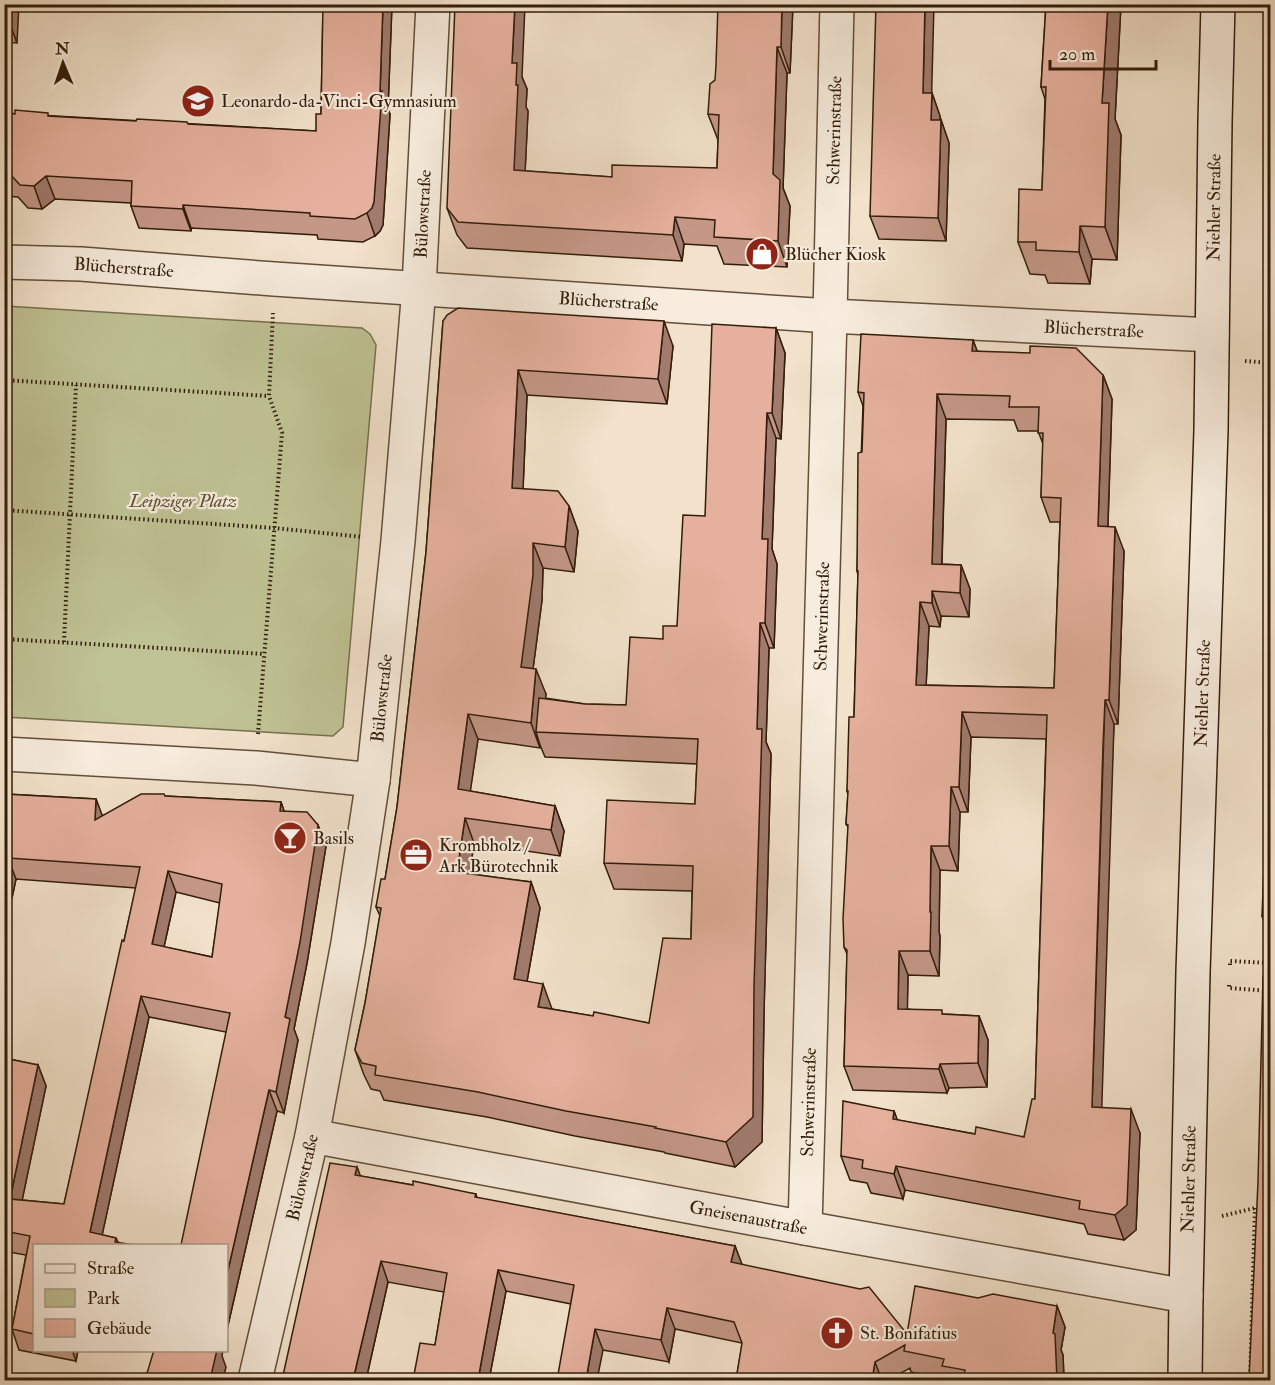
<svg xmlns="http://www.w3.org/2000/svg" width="1275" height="1385" viewBox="0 0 1275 1385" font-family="'IM FELL Double Pica',serif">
	<rect width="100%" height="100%" fill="#f2e2cb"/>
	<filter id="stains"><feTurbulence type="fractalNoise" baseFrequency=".00333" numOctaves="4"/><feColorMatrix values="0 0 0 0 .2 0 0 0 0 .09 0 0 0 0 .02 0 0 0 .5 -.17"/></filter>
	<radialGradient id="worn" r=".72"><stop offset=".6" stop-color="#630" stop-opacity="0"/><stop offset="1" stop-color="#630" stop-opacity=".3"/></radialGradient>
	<path fill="#bfc294" stroke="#78704f" stroke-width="1.5" d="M5,306L362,328L370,334L376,345L343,727L333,736L5,717Z"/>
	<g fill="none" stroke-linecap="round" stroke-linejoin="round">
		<defs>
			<g id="street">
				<path id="s1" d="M4,262L81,264L274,279L830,316L1212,335"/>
				<path d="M4,754L256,768L373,780"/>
				<path id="s2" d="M312,1136L805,1228L1186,1296"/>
				<path id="s3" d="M805,1228L830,316L837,4"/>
				<path id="s4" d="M255,1380L312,1136L348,943L373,780L398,541L419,288L433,4"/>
			</g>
			<g id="secondary">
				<path id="s5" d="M1185,1380L1186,1296L1193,972L1211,430L1215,122L1218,4"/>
			</g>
		</defs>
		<use href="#street" stroke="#624e3a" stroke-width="36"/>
		<use href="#secondary" stroke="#321d0a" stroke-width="36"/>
		<path stroke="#321d0a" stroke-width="4" stroke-dasharray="1.5 3" stroke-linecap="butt" d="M1245,361L1270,363
			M4,380L269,396
			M4,510L274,528L363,537
			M4,639L264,654
			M64,642L76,385
			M258,734L282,433L269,396L273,313
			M1230,965V961L1270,963
			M1229,985V988L1270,991
			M1222,1216L1255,1208
			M1250,1380L1255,1208"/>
		<use href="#street" stroke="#f7ecdd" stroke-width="33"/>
		<use href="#secondary" stroke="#f7ecdd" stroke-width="33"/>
	</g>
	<path fill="#c59787" stroke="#321d0a" stroke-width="1.5" fill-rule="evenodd" d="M4,4L17,43L4,42Z
		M323,4H392L388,109L390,114L383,225L380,231L375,236L363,242L318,239L317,235L191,228V231L139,228L131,206V203L55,199L42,209L28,208L18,197L4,196V113L316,131L321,114Z
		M793,4L790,73H787L783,188L790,206L787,267L724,264L717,246L684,244L682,261L467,248L457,235L447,208L522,77L527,89L526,107L528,111L525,171L612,177L717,168L718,140L708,114Z
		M1046,4H1121L1115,119L1121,135L1117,260L1092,259L1090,284L1048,283L1045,275L1030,274L1018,242L1042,190L1045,99L1041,87Z
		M932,93L949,143L946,241L879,239L870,216Z
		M443,321L673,346L667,404L527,395L523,489L569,506L578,531L574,572L543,568L542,600L533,669L546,694L545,698L585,704L626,705L663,639L677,626L705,516L776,328L785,353L781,439L776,438L772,549L777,564L774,648H769L766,742L771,754L764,1012L762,1142L735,1167L665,1153L664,1152L575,1136L487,1117L384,1100L380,1091L371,1089L364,1075L355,1050L365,1003L380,916L376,907L385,879L397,807L426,552ZM478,739L540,748V745L545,757L697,764L695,804L604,863L614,889L692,891L691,939L649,1023L593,1016L552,1009L527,981L540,908L531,882L470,874L474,843L560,856L564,831L555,806L470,791Z
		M973,340L977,351L1103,375L1112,399L1108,526L1124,551L1118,724H1114L1112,769L1101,1108L1140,1133L1136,1230L1124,1240L1088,1234L1084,1224L905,1190L903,1199L871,1193L867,1183L850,1180L841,1156L894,1111L897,1120L975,1134L1024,1137L1035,1099L1046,739L971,737L968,812H960L958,871L940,870L939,932L940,936L939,976L908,975L907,1009L944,1014L979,1016L988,1040L987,1087L949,1088L947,1093L853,1090L844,1066L847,954L844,947L848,827L846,824L848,795L847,791L854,717L858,575L857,571L863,406L858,392ZM946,419L1014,420L1018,431H1038L1043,444L1041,497L1050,522H1060L1054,688L926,685L929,626L940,627L941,616L969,617L970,589L961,565L942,564Z
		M4,787L7,794L96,799L102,816L165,796L281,802L284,811L318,825L326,846L307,963L294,1029L298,1040L284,1113L277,1111L226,1334V1032L149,1017L102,1235L116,1238L118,1242L34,1245V1350H78L76,1361L19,1350L12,1329L26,1255L4,1251V1058L38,1065L46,1086L22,1200L64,1204L136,888L16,879L12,898L4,908ZM176,892L220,903L212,957L164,947Z
		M1262,916H1270V939Z
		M357,1167L360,1176L413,1185L476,1194L477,1198L735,1246L742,1265L907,1334L978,1298L1057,1306L1065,1327L1061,1350L1063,1355L1064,1380H947V1379L911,1372L910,1368L888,1380H736L742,1345V1343L675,1329L669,1362L603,1350L571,1304L506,1291L489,1380H413L435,1345L444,1292L388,1282L366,1380Z"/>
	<path fill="#a07b6e" stroke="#321d0a" stroke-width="1.5" d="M10,4H19L17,43L9,21Z
		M383,4H392L388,109L390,114L383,225L380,231L375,236L367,213L380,92Z
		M515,4H525L522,77L527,89L526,107L528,111L524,196L514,170L516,85L512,63Z
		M782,4H793L790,73L781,47Z
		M925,4H934L931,116L923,93Z
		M1108,4H1121L1115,119L1121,135L1117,260L1105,227L1102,103Z
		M777,47L787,73L783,188L790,206L787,267L778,241L773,174Z
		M932,93L940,116V143L931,120Z
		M941,120L949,143L946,241L938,218Z
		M46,176L55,199L42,209L34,186Z
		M183,205L191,228V231L183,209Z
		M675,217L684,244L682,261L673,235Z
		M1080,226L1092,259L1090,284L1079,252Z
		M664,321L673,346L667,404L658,379Z
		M776,328L785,353L781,439L772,413Z
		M973,340L982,364L972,351Z
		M518,370L527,395L522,513L512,488Z
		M1103,375L1112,399L1107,550L1098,526Z
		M937,394L946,419L941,588L932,564Z
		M767,413L776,438L772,549L777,564L774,648L765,623L762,539Z
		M569,506L578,531L574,572L565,547Z
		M1115,527L1124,551L1118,724L1109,700Z
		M533,543L543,568L542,600L530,692L521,667Z
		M961,565L970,589L969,617L960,593Z
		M932,591L941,616L940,627L932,603Z
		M920,602L929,626L925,709L916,685Z
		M760,623L769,648L766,742L771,754L764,1012L762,1142L735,1167L726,1142L757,729Z
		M536,669L546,694L542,732H536L540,745V748L531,723Z
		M1105,700L1114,724L1101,1132L1092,1107Z
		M962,712L971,737L968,812L959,787Z
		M468,714L478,739L467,814L458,789Z
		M951,787L960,812L958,871L949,846Z
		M96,799L104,820H95Z
		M281,802L288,823L280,811Z
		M555,806L564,831L560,856L551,830Z
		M465,818L474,843L466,897L457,872Z
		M318,825L326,846L307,963L294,1029L298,1040L284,1113L276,1092L285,1017Z
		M931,846L940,870L939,932L940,936L939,976L930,951V912Z
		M8,858L16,879L12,898L4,908V877Z
		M168,871L176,892L160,965L152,944Z
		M531,882L540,908L523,1004L514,979Z
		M899,951L908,975L907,1033L898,1009Z
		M543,984L552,1009L538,1007Z
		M141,996L149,1017L100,1245L90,1232Z
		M979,1016L988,1040L987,1087L978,1063Z
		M940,1064L949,1088L947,1093L939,1069Z
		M38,1065L46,1086L18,1220L10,1199Z
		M269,1090L277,1111L226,1334V1279Z
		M1131,1109L1140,1133L1136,1230L1124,1240L1115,1215Z
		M894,1111L903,1135L893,1119Z
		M896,1166L905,1190L903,1199L894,1174Z
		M357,1167L365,1188L355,1175Z
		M735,1246L743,1267L731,1262Z
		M381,1261L388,1282L366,1380H353Z
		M498,1270L506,1291L489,1380H478Z
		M1057,1306L1065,1327L1061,1350L1063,1355L1064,1380H1057L1053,1333Z
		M667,1308L675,1329L669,1362L661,1340Z
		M595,1329L603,1350L597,1380H586Z
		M72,1350H78L76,1361Z
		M214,1350H223L222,1356L226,1367L223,1380H210Z
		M875,1362L882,1380H872Z"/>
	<path fill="#e5b09d" stroke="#321d0a" stroke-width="1.5" fill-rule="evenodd" d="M4,4H10L9,21H4Z
		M323,4H383L380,92L382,91L374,202L372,208L367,213L355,219L310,216V213L183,205V209L131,206L132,181L46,176L34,186L20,185L10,174H4V113L15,114V110L48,113V116L136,121L137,119L187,122L188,124L316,131V114H321Z
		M455,4H515L512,63H517L516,85H518L514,170L612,177V165L717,168L719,115L708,114L710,84L715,80L716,65L718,4H782L781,47H777L773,174L780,180L778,241L714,237L715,220L675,217L673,235L458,222L447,208Z
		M876,4H925L923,93H932L931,120H941L938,218L870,216Z
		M1046,4H1108L1102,103H1109L1105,227L1080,226L1079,252L1036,250V242H1018L1019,189L1042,190L1046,87H1041Z
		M458,308L664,321L658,379L518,370L512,488L558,491L569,506L565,547L533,543V575L521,667L536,669L531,723L468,714L458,789L555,806L551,830L465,818L457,872L531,882L514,979L543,984L538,1007L593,1016L594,1012L649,1023L663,938L691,939L693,866L604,863L607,800L695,804L698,739L536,732L539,698L585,704L626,705L630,637L663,639V626H677L683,515L705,516L712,324L776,328L772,413H767L762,539H768L765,623H760L757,729H762L754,987L753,1117L726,1142L655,1128L656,1127L566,1111L478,1092L375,1075L376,1066L362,1063L355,1050L365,1003L381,908L376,907L381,879H385L397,807L426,552L443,321L447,315Z
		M861,334L973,340L972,351L1030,353V346L1076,348L1103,375L1098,526L1115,527L1109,700H1105L1103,745L1092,1107L1131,1109L1127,1205L1115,1215L1079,1209L1080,1201L896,1166L894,1174L862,1168L863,1160L841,1156L843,1101L894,1111L893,1119L975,1134L976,1127L1024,1137L1032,1099H1035L1047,715L962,712L959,787H951L949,846H931L930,912H931L930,951H899L898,1009L942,1010V1014L979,1016L978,1063L940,1064L939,1069L844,1066L847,950L844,947L843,919L848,825L846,824L848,791H847L849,717H854L858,571H857L858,453L862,452L864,393L858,392ZM937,394L1010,396L1009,407H1039L1038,433H1043L1041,497L1061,498L1054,688L916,685L920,602L932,603V591L960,593L961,565L932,564Z
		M1270,708V916H1262Z
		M4,794L96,799L95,820L141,794H164L165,796L281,802L280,811L307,812L318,825L300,942L285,1017L290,1019L276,1092L269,1090L226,1279V1245H181L230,1013L141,996L90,1232L116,1238L115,1242L134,1245H34V1334L12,1329L30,1236L4,1231V1058L38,1065L10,1199L64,1204L122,940L124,941L140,867L8,858L4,877ZM168,871L222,884L212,957L152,944Z
		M1263,977L1270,978V1380H1249L1258,1182Z
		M330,1163L357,1167L355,1175L413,1185V1181L476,1194L475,1197L735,1246L731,1262L860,1289L869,1287L907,1334L915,1286L978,1298L993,1294L1057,1306L1053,1333L1055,1334L1057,1380H963L965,1370L942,1366L944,1359L904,1351L905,1345L875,1362L872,1380H736L742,1343L734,1322L667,1308L661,1340L595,1329L586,1380H557L574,1285L498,1270L478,1380H413L420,1343L435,1345L447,1273L381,1261L353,1380H282Z
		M154,1350H217L210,1380H145Z"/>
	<defs>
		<symbol id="school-disc" viewBox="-11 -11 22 22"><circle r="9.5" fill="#8f2418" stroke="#f7ecdd"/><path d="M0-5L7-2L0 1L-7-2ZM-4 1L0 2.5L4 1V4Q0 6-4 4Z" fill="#fff"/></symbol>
		<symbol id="shop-disc" viewBox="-11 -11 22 22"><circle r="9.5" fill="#8f2418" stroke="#f7ecdd"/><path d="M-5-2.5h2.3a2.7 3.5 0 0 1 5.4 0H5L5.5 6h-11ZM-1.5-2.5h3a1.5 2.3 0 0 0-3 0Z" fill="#fff"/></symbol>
		<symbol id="bar-disc" viewBox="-11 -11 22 22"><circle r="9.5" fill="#8f2418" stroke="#f7ecdd"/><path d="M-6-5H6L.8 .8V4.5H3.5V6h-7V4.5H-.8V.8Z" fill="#fff"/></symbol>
		<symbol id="office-disc" viewBox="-11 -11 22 22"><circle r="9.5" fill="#8f2418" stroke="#f7ecdd"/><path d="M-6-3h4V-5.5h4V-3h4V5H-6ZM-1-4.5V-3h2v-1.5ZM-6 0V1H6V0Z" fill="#fff"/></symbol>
		<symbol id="church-disc" viewBox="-11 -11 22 22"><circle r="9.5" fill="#8f2418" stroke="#f7ecdd"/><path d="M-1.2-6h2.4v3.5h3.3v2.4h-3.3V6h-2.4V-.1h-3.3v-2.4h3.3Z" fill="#fff"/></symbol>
	</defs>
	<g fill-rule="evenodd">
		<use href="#school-disc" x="179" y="82" width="38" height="38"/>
		<use href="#shop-disc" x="743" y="235" width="38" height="38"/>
		<use href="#bar-disc" x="271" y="819" width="38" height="38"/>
		<use href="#office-disc" x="397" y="836" width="38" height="38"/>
		<use href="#church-disc" x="818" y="1314" width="38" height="38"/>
	</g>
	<g text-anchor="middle" stroke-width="4.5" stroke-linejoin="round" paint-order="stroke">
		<g font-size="18" fill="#321d0a" stroke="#f7ecdd" text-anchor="start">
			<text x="221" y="107">Leonardo-da-Vinci-Gymnasium</text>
			<text x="785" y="260">Blücher Kiosk</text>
			<text x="313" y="844">Basils</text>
			<text x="439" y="851">Krombholz /<tspan x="439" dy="21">Ark Bürotechnik</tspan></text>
			<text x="860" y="1339">St. Bonifatius</text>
		</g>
		<g font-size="18" fill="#321d0a" stroke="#f7ecdd">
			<text dy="6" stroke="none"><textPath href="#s3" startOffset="1098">Schwerinstraße</textPath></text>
			<text dy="6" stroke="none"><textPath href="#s5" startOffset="1173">Niehler Straße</textPath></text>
			<text dy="6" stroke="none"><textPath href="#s4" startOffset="1180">Bülowstraße</textPath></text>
			<text dy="6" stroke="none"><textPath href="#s1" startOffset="120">Blücherstraße</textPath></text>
			<text dy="6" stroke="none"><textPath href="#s1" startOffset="606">Blücherstraße</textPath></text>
			<text dy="6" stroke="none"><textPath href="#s1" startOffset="1092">Blücherstraße</textPath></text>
			<text dy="6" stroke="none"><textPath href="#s3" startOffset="612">Schwerinstraße</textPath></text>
			<text dy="6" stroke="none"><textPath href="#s5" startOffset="687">Niehler Straße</textPath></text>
			<text dy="6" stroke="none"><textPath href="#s4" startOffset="694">Bülowstraße</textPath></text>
			<text dy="6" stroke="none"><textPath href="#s3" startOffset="126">Schwerinstraße</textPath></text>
			<text dy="6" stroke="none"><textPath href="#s4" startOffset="208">Bülowstraße</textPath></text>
			<text dy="6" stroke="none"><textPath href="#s5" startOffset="201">Niehler Straße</textPath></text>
			<text dy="6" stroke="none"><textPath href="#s2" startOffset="444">Gneisenaustraße</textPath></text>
		</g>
		<g font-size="18" font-style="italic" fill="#5c4f33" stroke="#f7ecdd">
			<text x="183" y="507">Leipziger Platz</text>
		</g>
	</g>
	<rect width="1275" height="1385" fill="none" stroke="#f2e2cb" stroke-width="24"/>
	<rect x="6" y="6" width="1263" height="1373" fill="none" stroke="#321d0a" stroke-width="3"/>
	<rect x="12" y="12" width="1251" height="1361" fill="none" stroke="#321d0a" stroke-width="1.5"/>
	<rect x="33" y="1244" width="195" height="108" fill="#f7ecdd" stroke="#a89989" stroke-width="1.5"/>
	<rect x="45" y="1264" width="30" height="9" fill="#f7ecdd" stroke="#a89989" stroke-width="1.5"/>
	<text x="87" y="1274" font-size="18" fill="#321d0a">Straße</text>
	<rect x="45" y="1289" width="30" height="18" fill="#bfc294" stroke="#a89989" stroke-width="1.5"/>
	<text x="87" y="1304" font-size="18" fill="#321d0a">Park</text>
	<rect x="45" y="1319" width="30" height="18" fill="#e5b09d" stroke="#a89989" stroke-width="1.5"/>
	<text x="87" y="1334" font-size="18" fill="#321d0a">Gebäude</text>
	<g transform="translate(63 63) rotate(358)" stroke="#f7ecdd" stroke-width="4.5" paint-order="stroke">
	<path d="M0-4.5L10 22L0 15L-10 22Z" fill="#321d0a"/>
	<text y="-9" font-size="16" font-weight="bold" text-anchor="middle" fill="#321d0a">N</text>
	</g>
	<path d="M1050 60v9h106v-9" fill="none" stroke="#321d0a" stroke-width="3"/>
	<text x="1059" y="60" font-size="18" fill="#321d0a" stroke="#f7ecdd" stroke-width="4.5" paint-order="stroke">20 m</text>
	<rect width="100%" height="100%" filter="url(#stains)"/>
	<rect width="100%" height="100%" fill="url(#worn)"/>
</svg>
